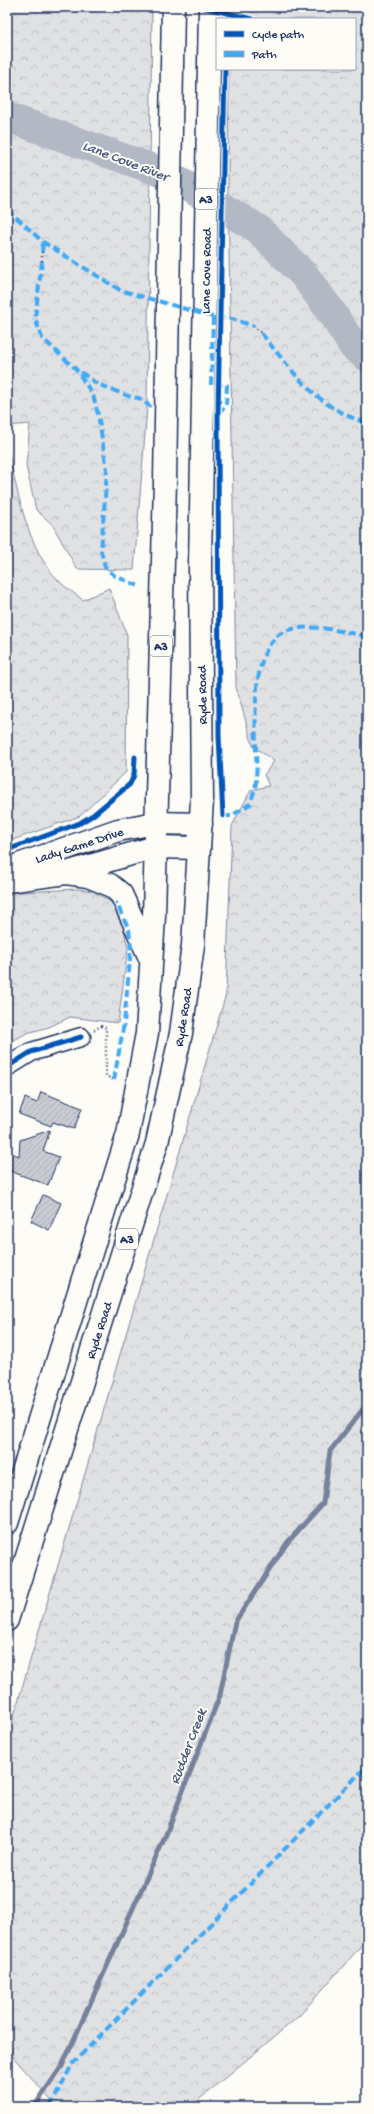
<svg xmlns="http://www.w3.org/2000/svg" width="374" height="2114" viewBox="0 0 374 2114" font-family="'Gochi Hand',sans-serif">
	<defs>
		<pattern id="forest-crowns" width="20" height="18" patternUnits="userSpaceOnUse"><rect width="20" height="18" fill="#e0e1e3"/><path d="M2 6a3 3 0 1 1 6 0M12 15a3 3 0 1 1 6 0" fill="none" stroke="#c0c1c5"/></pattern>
		<pattern id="building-hatch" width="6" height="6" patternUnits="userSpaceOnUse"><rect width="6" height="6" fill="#c9ccd3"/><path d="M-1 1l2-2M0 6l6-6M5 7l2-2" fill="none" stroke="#acb0b8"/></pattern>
	</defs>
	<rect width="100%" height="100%" fill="#fdfcf7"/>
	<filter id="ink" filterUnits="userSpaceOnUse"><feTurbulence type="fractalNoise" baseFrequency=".025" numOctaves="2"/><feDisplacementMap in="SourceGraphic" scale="8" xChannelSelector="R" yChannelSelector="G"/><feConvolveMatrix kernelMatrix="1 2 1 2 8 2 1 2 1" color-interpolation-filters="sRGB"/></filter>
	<g filter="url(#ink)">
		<path fill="url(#forest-crowns)" stroke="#7e88a0" d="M7,7H152L147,408L134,570L77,569L52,524L36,510L26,466L30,424L7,426Z
			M230,7H367V1939L299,2016L190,2107H57L14,2058L7,2040V1739L226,994L232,826L251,790L269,786L264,775L274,761L253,746L236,687L228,188L229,69H355V19H230Z
			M7,444C17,489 26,548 59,581C66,588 75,594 83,600L109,588L127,635L126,772L80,816L7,842Z
			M76,889L94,891L119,908L128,948L118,1023L70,1017L49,1027L27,1033L7,1044V893Z"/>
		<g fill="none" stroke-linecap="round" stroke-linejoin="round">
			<path stroke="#76819c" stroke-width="5" d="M34,2107L62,2066L165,1837L220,1695L235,1622L287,1543L323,1503L330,1451L367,1404"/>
			<path stroke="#b3b8c5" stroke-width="30" d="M7,117L167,174L258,229L304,275L332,313L354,347L367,357"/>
		</g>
		<path fill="url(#building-hatch)" stroke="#1b2f5e" d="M41,1092L82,1108L74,1129L53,1122L51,1126L19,1114L25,1098L37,1103Z
			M50,1130L43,1151L59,1157L48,1185L7,1170V1151L19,1156L20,1140Z
			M43,1195L61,1203L49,1230L31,1221Z"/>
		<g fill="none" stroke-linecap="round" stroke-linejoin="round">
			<defs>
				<path id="street" d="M7,1067L31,1052L81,1037"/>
				<path id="secondary" d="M7,869L118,830L155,823L201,824
					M7,881L66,873L155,847L199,848"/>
				<path id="highway" d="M66,873L88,876L110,885L121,894L150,958
					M7,1523L128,1134L147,1033L154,916L165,481L173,7
					M7,1620L157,1143L181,1033L193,945L202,800L200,566L210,7"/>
			</defs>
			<use href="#street" stroke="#1b2f5e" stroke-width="21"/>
			<use href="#secondary" stroke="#1b2f5e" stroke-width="25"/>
			<use href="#highway" stroke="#1b2f5e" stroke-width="25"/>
			<path stroke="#1b2f5e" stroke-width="2.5" stroke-dasharray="1 3" stroke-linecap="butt" d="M42,261V252
				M254,326L261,333
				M86,820L130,784L134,775L135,757
				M94,1030L101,1026L106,1028V1076L114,1080"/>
			<use href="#street" stroke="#fdfcf7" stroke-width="18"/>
			<use href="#secondary" stroke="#fdfcf7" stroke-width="22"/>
			<use href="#highway" stroke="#fdfcf7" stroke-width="22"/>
			<path stroke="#3fa9f5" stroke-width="4" stroke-dasharray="8 4" stroke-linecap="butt" d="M7,209L43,242L120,290L213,317L232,319L254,326
				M42,252L43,242
				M42,261L35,318L42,338L76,369L93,395L98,414L107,470L101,551L105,567L115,576L141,587
				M213,317L211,385H227L226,407L218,412
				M261,333C293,371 316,408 367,423
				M81,372L97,384L131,397L139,398L151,407
				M223,816H231L250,804C252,797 256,789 256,781C259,743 242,639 292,629C316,624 343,632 367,636
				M114,1080L124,1023L131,949L129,930L116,902
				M50,2107L73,2063L367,1766"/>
			<defs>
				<path id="cycleway" d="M202,7L252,19
					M223,816L219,736L218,412L225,69
					M7,850L80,823L93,815L130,784L134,775L135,757
					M7,1067L31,1052L81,1037"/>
			</defs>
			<use href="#cycleway" stroke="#fdfcf7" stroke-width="8"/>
			<use href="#cycleway" stroke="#0057b8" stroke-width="5"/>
		</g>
	</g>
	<g text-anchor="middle" stroke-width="4" stroke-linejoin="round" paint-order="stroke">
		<g fill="#fdfcf7" stroke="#5f6c8c" stroke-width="1">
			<rect x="195" y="189" width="22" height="20" rx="3"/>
			<rect x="150" y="636" width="22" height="20" rx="3"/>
			<rect x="116" y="1229" width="22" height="20" rx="3"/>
		</g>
		<g font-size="12" font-weight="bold" fill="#1b2f5e">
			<text x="206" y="203">A3</text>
			<text x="161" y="650">A3</text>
			<text x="127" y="1243">A3</text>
		</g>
		<g font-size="13" fill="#1b2f5e" stroke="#fdfcf7">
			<text transform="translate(205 271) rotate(-89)" y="5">Lane Cove Road</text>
			<text transform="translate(201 695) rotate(-91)" y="5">Ryde Road</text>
			<text transform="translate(79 844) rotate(-18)" y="5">Lady Game Drive</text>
			<text transform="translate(182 1017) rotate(-81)" y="5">Ryde Road</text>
			<text transform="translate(98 1330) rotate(-72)" y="5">Ryde Road</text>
		</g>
		<g font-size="14" font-style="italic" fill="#49587d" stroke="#fdfcf7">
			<text transform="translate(126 160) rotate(21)" y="5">Lane Cove River</text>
			<text transform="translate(187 1746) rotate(-69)" y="5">Rudder Creek</text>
		</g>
	</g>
	<rect width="374" height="2114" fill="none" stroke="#fdfcf7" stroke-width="24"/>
	<rect x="12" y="12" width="350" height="2090" fill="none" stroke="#1b2f5e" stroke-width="1.5" filter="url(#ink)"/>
	<rect x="216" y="18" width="140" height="52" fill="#fdfcf7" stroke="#a3aaba"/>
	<rect x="224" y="31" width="20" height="6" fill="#0057b8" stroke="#a3aaba"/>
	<text x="252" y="38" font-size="12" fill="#1b2f5e">Cycle path</text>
	<rect x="224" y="51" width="20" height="6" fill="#3fa9f5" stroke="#a3aaba"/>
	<text x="252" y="58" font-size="12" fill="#1b2f5e">Path</text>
</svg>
